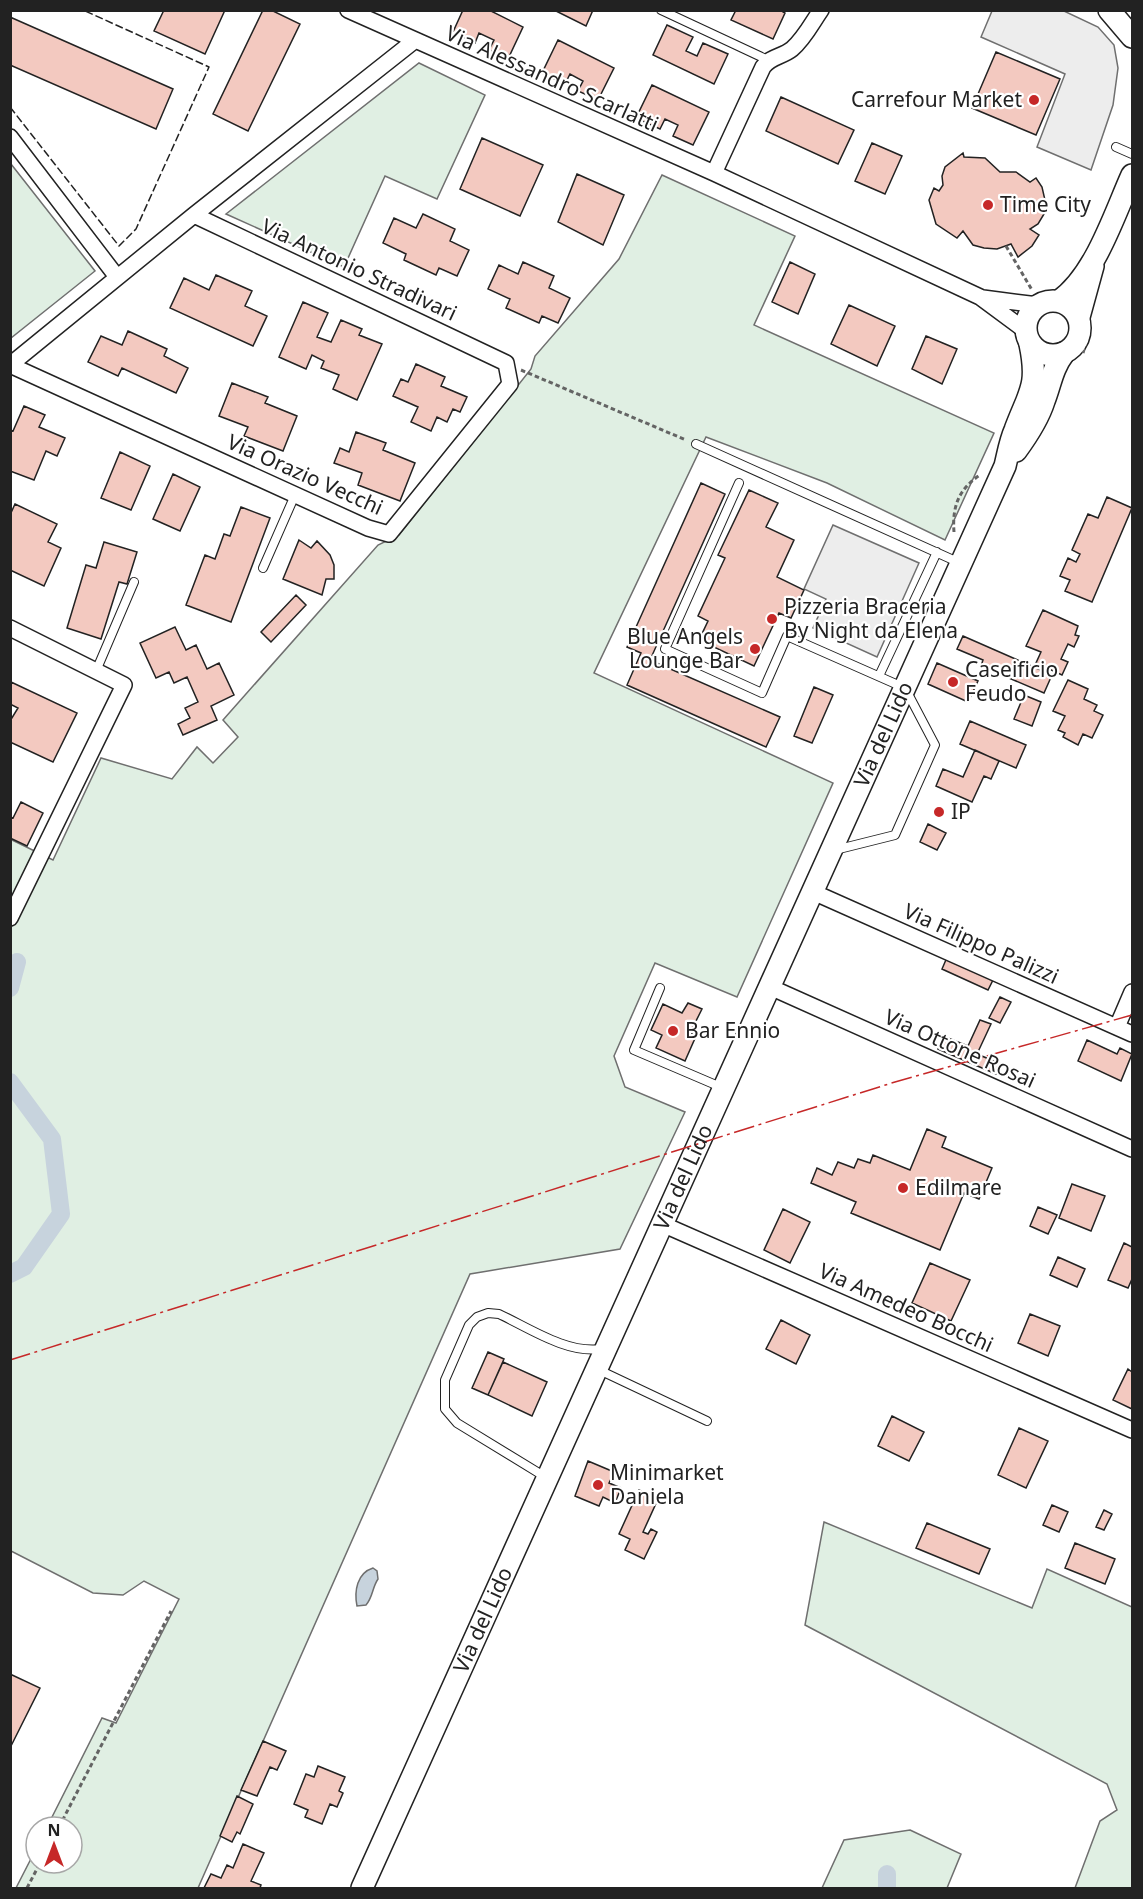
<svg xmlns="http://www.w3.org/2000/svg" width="1143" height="1899" viewBox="0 0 1143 1899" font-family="'Noto Sans',sans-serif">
	<rect width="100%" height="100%" fill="#fff"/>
	<path fill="#e0efe3" stroke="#6f6f6f" stroke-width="1.5" d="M419,63L485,95L437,199L385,176L344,267L226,214Z
		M11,164L95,271L11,338H10Z
		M662,175L795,236L754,325L994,433L945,540L827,483L706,437L594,673L833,783L737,997L655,963L614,1056L625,1087L685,1112L620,1249L470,1274L198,1888H16L36,1849V1863H72V1827H47L102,1718L116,1723L179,1599L144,1581L123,1595L93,1593L11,1551L10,839L53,860L101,758L172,779L197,747L213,763L238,737L223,720L378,545L399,535L531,369L535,356L619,259Z
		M824,1522L1032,1608L1047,1569L1132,1607V1888H1075L1100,1821L1117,1810L1107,1784L805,1625Z
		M910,1830L961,1854L947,1888H822L844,1840Z"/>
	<path fill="#ededed" stroke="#6f6f6f" stroke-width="1.5" d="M992,11H1064L1098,27L1114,45L1118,68L1113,105L1091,170L1037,147L1065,74L981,37Z
		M833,525L919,563L877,657L813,628L826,599L804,589Z"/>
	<path fill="#c7d3dd" stroke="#6f6f6f" stroke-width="1.5" d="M373,1568L377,1571L378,1579C372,1588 373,1597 366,1605L357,1606C354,1591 357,1573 373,1568Z"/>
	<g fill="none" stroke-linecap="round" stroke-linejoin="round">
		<path stroke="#c7d3dd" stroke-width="18" d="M10,988L17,962
			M10,1082L52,1139L61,1214L24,1267L10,1274
			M887,1874V1888"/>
	</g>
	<path fill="#f3c9c0" stroke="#222" stroke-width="1.5" d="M164,10H225L205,54L154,31Z
		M263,10H271L300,24L248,131L213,114Z
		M463,10H489L523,27L508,59L489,50L494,40L479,33L475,43L453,32Z
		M554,10H593L586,26Z
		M736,10H780L785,13L773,39L731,20Z
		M10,17L173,89L156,129L10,65Z
		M667,25L693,37L686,51L697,56L703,43L728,54L714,84L653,55Z
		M558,40L614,68L598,100L578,91L583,81L570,74L565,84L542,73Z
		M996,52L1060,79L1036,135L972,108Z
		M652,85L709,112L693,145L673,136L678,125L665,119L660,129L636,118Z
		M781,97L854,130L838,164L766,131Z
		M482,138L543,165L520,216L460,189Z
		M872,143L902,156L885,194L855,181Z
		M963,153L964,157L985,158L1000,172H1016L1030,182L1036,178L1042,187L1047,209L1038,224L1030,229L1039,235L1032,246L1018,257L1011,244L997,249L984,248L973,245L963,231L957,238L936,224L929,200L934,188L939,191L943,185L942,176L945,167Z
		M577,174L624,195L603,245L558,222Z
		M423,214L455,229L450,241L469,250L457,276L439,268L436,275L404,260L406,254L383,243L394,218L416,228Z
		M523,262L554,276L549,288L570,298L558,323L542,316L539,323L506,308L510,299L488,289L499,265L518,274Z
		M790,262L815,274L798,314L772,302Z
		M216,275L252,291L245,306L267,316L253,346L170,308L184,278L209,290Z
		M303,302L328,313L317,337L331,342L341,320L362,329L359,335L382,344L357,400L333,389L339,375L321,368L324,361L312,355L306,369L279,357Z
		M849,305L895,326L877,366L831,344Z
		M128,331L167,349L164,356L188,368L176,393L122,368L118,376L88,362L101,336L122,345Z
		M926,336L957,349L942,384L912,369Z
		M416,364L445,377L441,386L467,397L460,412L453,409L447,422L437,417L431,431L411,422L418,407L393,396L401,379L408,382Z
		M232,383L268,397L265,403L297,416L283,451L244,436L248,427L219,416Z
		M24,406L45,415L39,427L65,438L57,456L46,451L34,480L10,471V430L13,431Z
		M356,432L386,443L383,450L415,463L400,501L358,485L362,473L334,463L340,448L349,452Z
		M120,452L150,466L131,510L101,498Z
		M173,474L200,487L180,531L153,519Z
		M701,483L725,494L650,660L780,717L766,747L627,685L641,653L627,647Z
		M749,490L778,503L766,527L794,540L777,577L804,590L791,618L779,613L754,666L699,640L708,621L698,616L725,558L718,555Z
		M1107,497L1132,508L1092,602L1065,591L1070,580L1060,576L1068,558L1076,562L1080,554L1072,550L1088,514L1098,518Z
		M15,504L57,524L48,542L61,548L44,586L10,570V515Z
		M241,507L270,518L231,622L186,605L205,555L215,559L224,534L230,536Z
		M299,540L311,548L317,541L330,555L334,565V579H326L322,595L283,579Z
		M104,542L137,552L127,584L119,582L101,639L67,628L86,565L96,568Z
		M296,595L306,605L271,642L261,632Z
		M1043,610L1078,626L1075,635L1079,636L1074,647L1068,644L1061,659L1068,662L1062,675L1036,663L1041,652L1026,646Z
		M175,627L186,650L196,645L207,669L219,663L234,695L211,706L217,720L183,735L178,724L190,718L185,708L198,702L187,677L174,683L169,672L156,678L140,643Z
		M963,636L1052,675L1044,693L981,666L983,660L957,649Z
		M937,663L978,681L968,702L928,684Z
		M1068,680L1088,689L1084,699L1097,705L1094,711L1103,715L1092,738L1083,734L1078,745L1063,737L1065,733L1058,730L1065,716L1053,711Z
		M11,682L77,713L53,762L10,742V721L18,708L10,704Z
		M814,687L833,695L812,743L794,736Z
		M1024,695L1041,702L1032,726L1014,719Z
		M970,721L1026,745L1016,768L960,744Z
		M975,750L999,761L991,779L984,776L972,802L936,786L943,769L963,777Z
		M21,802L43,813L27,846L10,838V817L13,818Z
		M928,824L946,833L937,850L920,842Z
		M948,955L995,976L988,990L942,969Z
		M1000,997L1011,1002L1000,1023L989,1018Z
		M688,1003L702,1009L690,1033L696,1036L685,1061L656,1048L662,1035L651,1030L663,1004L682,1013Z
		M980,1020L991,1024L977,1054L1001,1064L996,1074L938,1049L943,1036L968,1046Z
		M1087,1040L1117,1054L1120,1048L1132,1054L1121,1081L1078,1061Z
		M927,1129L946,1137L942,1147L992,1168L979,1199L964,1193L940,1250L851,1213L856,1202L811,1183L817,1168L832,1175L838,1162L854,1168L858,1159L870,1163L873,1155L910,1170Z
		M1072,1184L1105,1196L1091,1231L1059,1218Z
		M1038,1207L1057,1215L1048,1234L1030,1226Z
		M783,1209L810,1222L790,1263L764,1250Z
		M1124,1243L1132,1247V1279L1128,1288L1108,1280Z
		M1058,1257L1085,1269L1077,1287L1050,1275Z
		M930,1263L970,1280L951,1321L912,1303Z
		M1030,1314L1060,1326L1048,1356L1018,1343Z
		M781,1320L810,1335L796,1364L766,1349Z
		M488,1352L504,1359L488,1395L472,1388Z
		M503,1362L547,1382L532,1416L488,1395Z
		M1128,1369L1132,1372V1409L1113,1400Z
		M892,1416L924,1432L909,1461L878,1446Z
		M1019,1428L1048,1441L1026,1488L998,1475Z
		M588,1461L614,1472L609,1483L621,1488L615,1503L603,1497L599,1506L575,1496Z
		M639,1490L658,1499L643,1532L648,1534L651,1529L657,1532L644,1559L625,1550L630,1539L619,1534Z
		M1052,1505L1068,1512L1059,1532L1043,1525Z
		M1104,1510L1112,1514L1104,1530L1096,1527Z
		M927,1523L990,1549L979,1574L916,1548Z
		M1075,1543L1115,1559L1105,1584L1065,1568Z
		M10,1674L40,1688L10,1748Z
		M263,1741L286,1751L277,1770L270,1767L257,1796L241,1790Z
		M318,1766L345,1777L339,1791L343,1793L337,1807L330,1804L322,1824L305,1817L308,1810L294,1804L306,1774L314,1777Z
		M237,1796L253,1804L240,1834L237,1832L232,1842L220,1836Z
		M243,1844L264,1853L251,1881L261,1885L260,1888H204L211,1874L221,1878L227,1865L233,1868Z"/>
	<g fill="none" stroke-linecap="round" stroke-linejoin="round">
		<defs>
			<path id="lane" d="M661,10L768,60
				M1116,147L1132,154
				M696,444L960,563
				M739,483L665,649L762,693L787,636L905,688L935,745L895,835L835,850
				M263,568L295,495
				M96,671L134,582
				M879,676L937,552
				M660,988L634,1050L723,1088
				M597,1369L707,1421
				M547,1478L457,1423L445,1409V1380L469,1325L477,1317L488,1313L499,1314C529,1328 567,1354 601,1349"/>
			<path id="street" d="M348,10L714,173L980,297L1026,331
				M10,137L117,277
				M714,173L763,67C771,56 782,57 792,49C804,39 812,23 821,10
				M194,215L506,363L510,384L389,534L368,528L10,365L194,215L414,41
				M983,298L1038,305
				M10,628L124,685L10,918
				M813,892L1132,1034
				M770,987L1132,1149
				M1117,1027L1132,992
				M662,1224L1132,1430"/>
			<g id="secondary">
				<path d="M1109,10L1132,37"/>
				<circle cx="1053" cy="328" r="27"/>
				<path d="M1059,301C1095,276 1114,215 1132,175"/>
				<path d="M1079,317L1093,266"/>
				<path d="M1016,451C1027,436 1038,420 1044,401C1051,383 1052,369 1064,353"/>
				<path id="s1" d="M362,1888L1005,466C1008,454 1010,441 1015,430C1029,392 1039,387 1030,344"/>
			</g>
		</defs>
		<use href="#lane" stroke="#222" stroke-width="10"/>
		<use href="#street" stroke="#222" stroke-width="18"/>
		<use href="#secondary" stroke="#222" stroke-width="24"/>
		<path stroke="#646464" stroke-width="3" stroke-dasharray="4.5 3" stroke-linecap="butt" d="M1006,246L1032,290
			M1083,353L1089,331
			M521,370L686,440
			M954,532C952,506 959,489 980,475
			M59,1827L171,1611
			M27,1888L40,1863"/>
		<use href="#lane" stroke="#fff" stroke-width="8"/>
		<use href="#street" stroke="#fff" stroke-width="15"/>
		<use href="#secondary" stroke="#fff" stroke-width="21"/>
		<path stroke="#222" stroke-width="1.5" stroke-dasharray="8 3" stroke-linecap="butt" d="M10,107L119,246L136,229L209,67L83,10"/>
		<path stroke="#c62828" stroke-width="1.5" stroke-dasharray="21 4.5 3 4.5" stroke-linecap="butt" d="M10,1360L895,1082L1132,1015"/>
	</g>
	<g fill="#c62828" stroke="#fff" stroke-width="2">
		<circle cx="1034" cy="100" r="6"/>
		<circle cx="988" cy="205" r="6"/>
		<circle cx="772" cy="619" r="6"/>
		<circle cx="755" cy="649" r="6"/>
		<circle cx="953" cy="682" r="6"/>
		<circle cx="939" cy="812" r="6"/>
		<circle cx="673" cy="1031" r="6"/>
		<circle cx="903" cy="1188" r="6"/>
		<circle cx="598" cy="1485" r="6"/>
	</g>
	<g text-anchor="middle" stroke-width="4.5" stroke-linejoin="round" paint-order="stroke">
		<g font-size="21" fill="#222" stroke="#fff">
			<text transform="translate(552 79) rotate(24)" y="7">Via Alessandro Scarlatti</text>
			<text transform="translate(359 270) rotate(25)" y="7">Via Antonio Stradivari</text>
			<text transform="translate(305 475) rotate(24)" y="7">Via Orazio Vecchi</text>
			<text dy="7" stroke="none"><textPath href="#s1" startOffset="1266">Via del Lido</textPath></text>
			<text transform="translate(981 944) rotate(24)" y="7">Via Filippo Palizzi</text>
			<text transform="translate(960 1049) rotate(24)" y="7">Via Ottone Rosai</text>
			<text dy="7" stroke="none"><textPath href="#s1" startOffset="780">Via del Lido</textPath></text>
			<text transform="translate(906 1308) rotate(24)" y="7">Via Amedeo Bocchi</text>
			<text dy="7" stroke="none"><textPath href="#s1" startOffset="294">Via del Lido</textPath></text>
		</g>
		<g font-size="21" fill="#222" stroke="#fff" text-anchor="start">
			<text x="1022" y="107" text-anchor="end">Carrefour Market</text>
			<text x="1000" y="212">Time City</text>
			<text x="784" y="614">Pizzeria Braceria<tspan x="784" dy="24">By Night da Elena</tspan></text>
			<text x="743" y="644" text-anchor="end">Blue Angels<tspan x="743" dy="24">Lounge Bar</tspan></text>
			<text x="965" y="677">Caseificio<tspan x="965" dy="24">Feudo</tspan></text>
			<text x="951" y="819">IP</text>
			<text x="685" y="1038">Bar Ennio</text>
			<text x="915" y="1195">Edilmare</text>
			<text x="610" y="1480">Minimarket<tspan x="610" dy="24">Daniela</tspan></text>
		</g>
	</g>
	<rect width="1143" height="1899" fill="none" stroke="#222222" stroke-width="24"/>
	<g transform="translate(54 1845)"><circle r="28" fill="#ffffff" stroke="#a7a7a7" stroke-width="1.5"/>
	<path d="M0-4.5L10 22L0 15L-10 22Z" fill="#c62828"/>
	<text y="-9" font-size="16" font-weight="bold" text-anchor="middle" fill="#222222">N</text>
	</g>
</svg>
